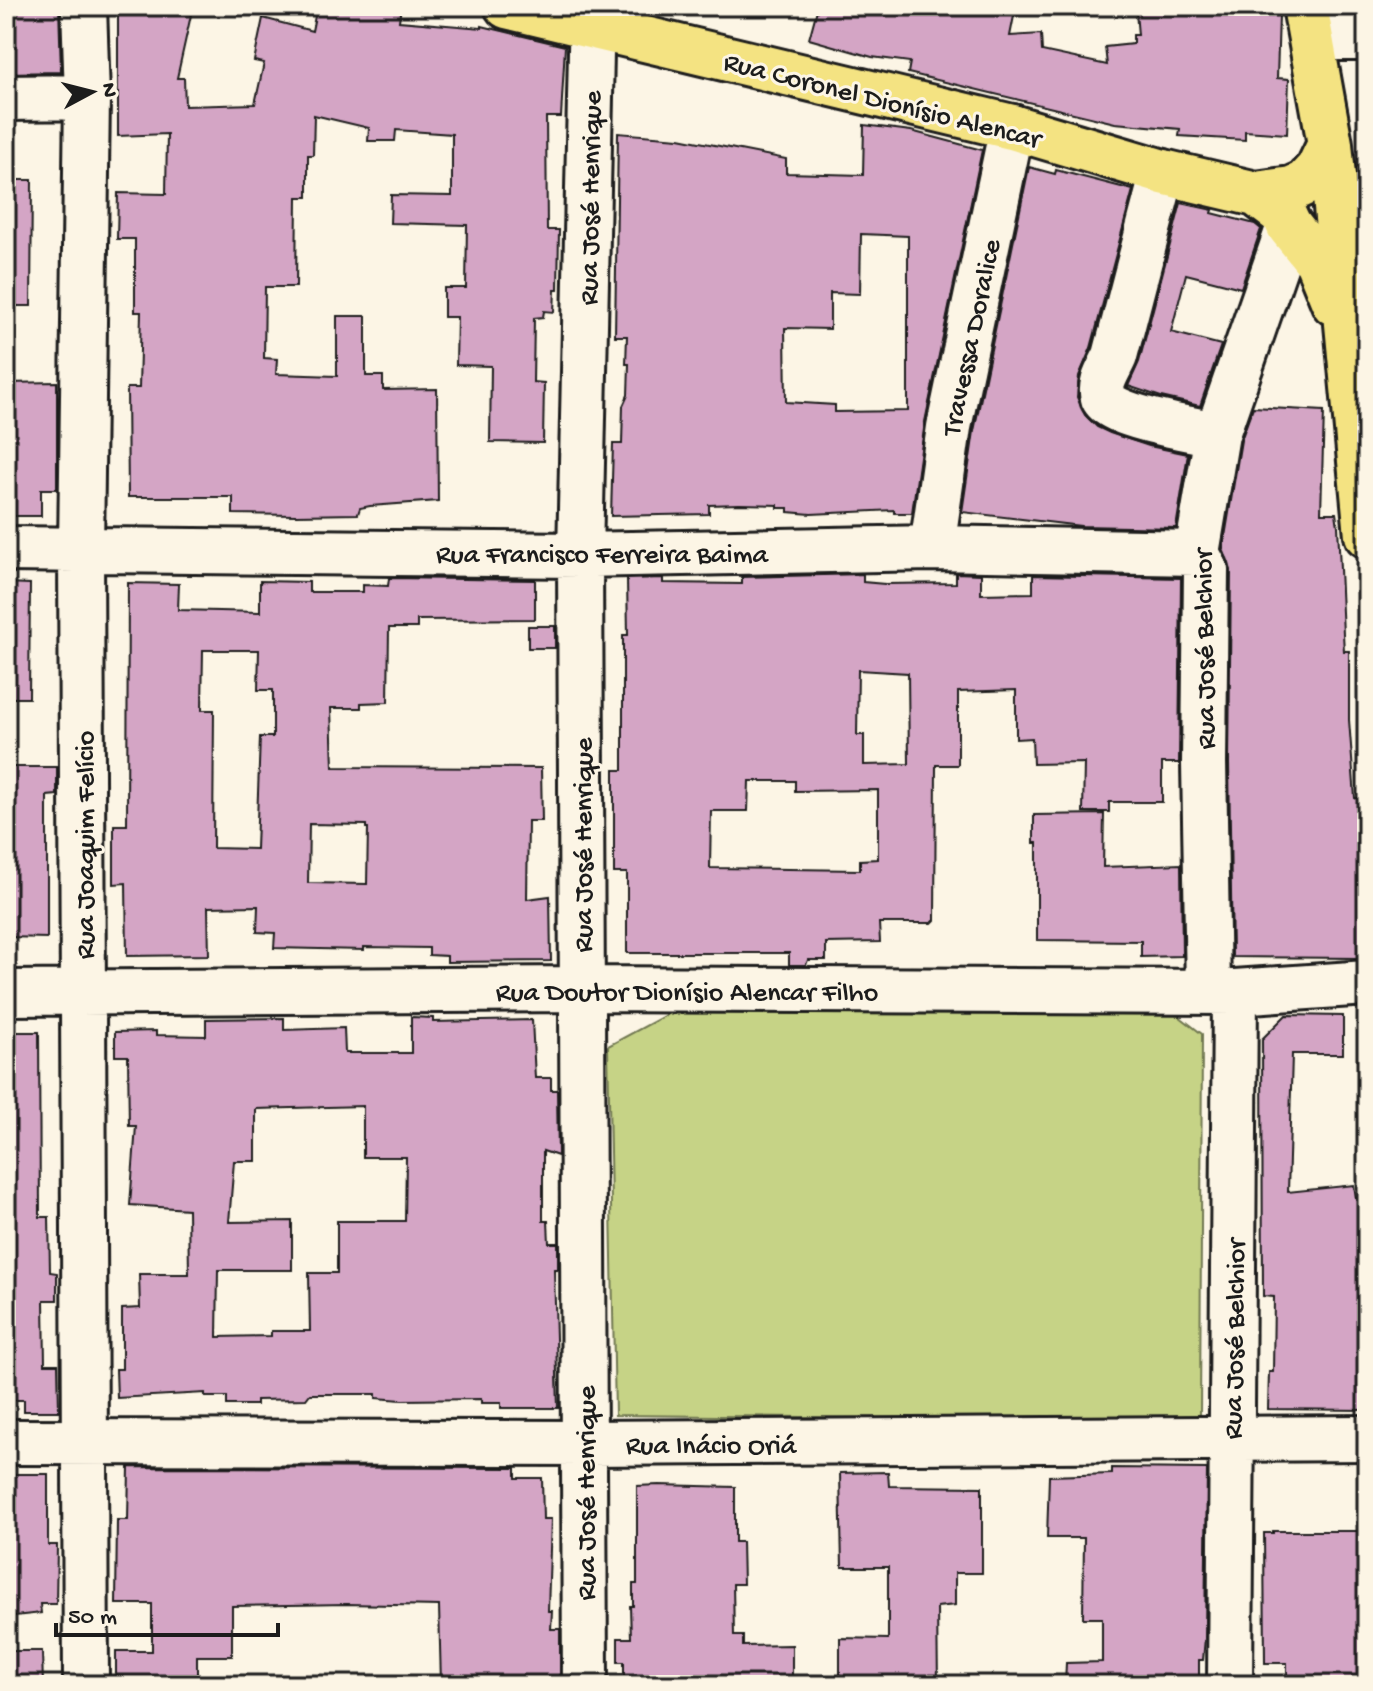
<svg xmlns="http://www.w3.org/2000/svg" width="1373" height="1691" viewBox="0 0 1373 1691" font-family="'Gochi Hand',sans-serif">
	<rect width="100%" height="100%" fill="#fcf5e5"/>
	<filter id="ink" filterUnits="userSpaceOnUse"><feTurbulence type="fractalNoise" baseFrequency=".0125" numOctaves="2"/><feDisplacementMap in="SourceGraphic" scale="16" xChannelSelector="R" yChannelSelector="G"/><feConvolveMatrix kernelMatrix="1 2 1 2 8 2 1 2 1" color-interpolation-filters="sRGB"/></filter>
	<g filter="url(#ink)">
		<path fill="#c6d386" stroke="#717851" stroke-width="2" d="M675,1010L1175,1013L1202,1034L1200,1421L615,1415L608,1046Z"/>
		<path fill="#d4a5c5" stroke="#1c1c1c" stroke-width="2" fill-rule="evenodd" d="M6,6H59L61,72L6,73Z
			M118,6H193L177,78H184L185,106L255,104L264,63L254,61L263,18L312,31L317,6H401L399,21L482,28V26L565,46L561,117H546L547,230H559L558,290H555L554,312L544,311L543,317L534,318L533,382L544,383L543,443L490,442L491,366L456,365L457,317H444V288H466L467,225L390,223L391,195L452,196V134L396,130L395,141H368L369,128L314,115L313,155H308V197H297L296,287H265L264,358L277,359L276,374L337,376V316H366V376H383V390L437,389L438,501L370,506L360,508L358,514L296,515L233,514V497H128L127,388H139L141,312H135V239H117L118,193L166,194L167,134L118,136Z
			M818,6H1016L1010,36L1041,34L1042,51L1107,65L1105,47L1133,44V35H1138L1136,12L1156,10V6H1271L1272,16L1279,15L1277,78L1289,79L1287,134L1245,131V140L1179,136L1180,129L1115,123L908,73L910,62L872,57L809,39Z
			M864,125L911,131L982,150L925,422L912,513H894V510L811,514L788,512V508H778V505L739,504L709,505V514L611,516L613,444H622L623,406L628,395L629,364H626L627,336H615L618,133L679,138L786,159V173L863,175ZM861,234L908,236V411L835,412V405L786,402L785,328L830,329V293L860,294Z
			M1029,167L1055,174L1056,170L1133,190L1091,348L1079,376L1077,397L1085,415L1097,427L1110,433L1149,446L1188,454L1176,528L1081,526L962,512L974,431Z
			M6,180H32L31,306H6Z
			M1181,203L1213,210L1212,213L1255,224L1261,229L1241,288L1186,274L1171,332L1221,345L1200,406L1161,397L1128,386L1139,362Z
			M57,382V489H41V516H6V383Z
			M1253,407L1324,411L1321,513H1336L1338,526L1343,634L1344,651H1349V720L1355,798H1359L1364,846H1367V922H1361L1362,958L1232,957L1229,763L1231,570L1223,549L1241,440Z
			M956,573L981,574V594L1033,593V575L1181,578L1179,763H1162V802H1109V812H1083L1084,763L1033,764L1032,738L1016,739V690L958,692V765H936L935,920L932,923H879L880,942L826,943V960H808L806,965H789V953H627V873H614V770H623V635H628L627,579L663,578V583L742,584V577L863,574V582L885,584L956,583ZM858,670L908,673L909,764L864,765V735H857ZM749,781H795V791L878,790V859L860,860V870L710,868L711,811H748Z
			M389,578L535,580V619L417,620V628H389L388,702L361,703V708H331L333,767L541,768L542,821H528L527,899L550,896L551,961L447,962V956L429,955V948L364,947V950L274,948L275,933L257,932L258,906L208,907L209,955L127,956L126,883L114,884V825H127L128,583L179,584L178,610L260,612V581L309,582V592H363V585L388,586ZM203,650H259L258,690H273V737H260L256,849L213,848L214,710H202ZM309,824L366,825V828H368L367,884L308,883Z
			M6,583L30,584L29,698H6Z
			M528,626H555V648H528Z
			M6,767H57V795L47,796V938L6,937Z
			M1104,814L1103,867L1181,864L1182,956L1141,957V941L1037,940V843H1034V815Z
			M1286,1015L1343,1016V1054H1292L1288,1192L1354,1185L1356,1198L1367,1197L1362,1375H1367V1410L1268,1409L1269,1372H1273L1274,1297L1263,1296L1262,1039Z
			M411,1017L433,1018V1022L532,1020L535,1078H551V1090H557L558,1156L543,1151V1221H548L549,1243H558V1269H554L558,1408H501V1403H481V1399L402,1400L376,1398V1394H310L306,1399L256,1400V1405H227V1397H205V1393L117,1398L116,1369H122V1309L140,1308L139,1274H189L188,1209L130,1205L136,1126H129L128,1056H115V1032L156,1031V1035L206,1036V1019L284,1018V1030L344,1028L345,1053H411ZM363,1106V1157H406L405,1221H337V1273H309L310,1331H271V1336L217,1337L218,1270H292V1221L229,1222L234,1161H256V1109Z
			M6,1032H39L40,1217H49L50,1272L57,1273V1300H44L45,1364H58L59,1411H24V1400H6Z
			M129,1467L516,1468V1478H542L543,1519H551L548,1611H552L551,1629H560V1685L441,1684L439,1606L347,1604L232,1606V1656H197V1685H116V1651H152V1604H116L117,1520H128Z
			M1112,1468L1207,1469L1205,1638L1203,1660H1199V1685H1065L1066,1663L1102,1662V1618H1083L1084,1538H1047L1049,1476L1112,1474Z
			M888,1472L889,1486L982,1487V1573H955V1605L937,1607L938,1685H840V1638L888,1639V1567H842L840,1473Z
			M6,1474H48V1545H57L56,1604H40L41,1613L6,1617Z
			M659,1485L735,1487V1542H742L743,1584H733L734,1636H743V1646L792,1645V1685H624V1662H618V1638H631L630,1606H633V1584H637V1486Z
			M1273,1531H1367V1685H1287V1663H1265L1264,1533H1273Z
			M6,1651H42L43,1685H6Z"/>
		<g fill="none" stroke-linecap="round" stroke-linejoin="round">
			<defs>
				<path id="minor" d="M84,6L87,97L81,548L86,1685
					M1312,38H1367
					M6,98L87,97
					M1163,172L1115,356C1110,368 1098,384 1103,398C1111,417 1196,430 1217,434
					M932,548L949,427L1012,127
					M6,549L580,555L932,548L1197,553
					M1208,990L1204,763L1206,570L1197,553L1217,434L1289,226
					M6,993L581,989L1235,992L1367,983
					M6,1442L584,1443L1367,1438
					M585,1685L580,555L592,6
					M1230,1685L1235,992"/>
				<path id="major" d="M507,6L1012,127L1163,172L1256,194L1292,189L1305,183L1318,169L1330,144
					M1305,6L1330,144L1367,535
					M1256,194L1284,215L1289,226L1317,261L1334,303"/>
			</defs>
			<use href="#minor" stroke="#1c1c1c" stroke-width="50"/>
			<use href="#major" stroke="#1c1c1c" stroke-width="50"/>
			<use href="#minor" stroke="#fcf5e5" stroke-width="44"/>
			<use href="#major" stroke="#f4e382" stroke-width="44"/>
		</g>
	</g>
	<g text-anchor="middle" stroke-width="6" stroke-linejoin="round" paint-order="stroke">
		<g font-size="28" fill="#1c1c1c" stroke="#fcf5e5">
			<text transform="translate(883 98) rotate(14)" y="10">Rua Coronel Dionísio Alencar</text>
			<text transform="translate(588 198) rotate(-89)" y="10">Rua José Henrique</text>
			<text transform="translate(969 337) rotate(-78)" y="10">Travessa Doralice</text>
			<text x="602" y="562">Rua Francisco Ferreira Baima</text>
			<text transform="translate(1202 649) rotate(-91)" y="10">Rua José Belchior</text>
			<text transform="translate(83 845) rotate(-90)" y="10">Rua Joaquim Felício</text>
			<text transform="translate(581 845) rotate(-90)" y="10">Rua José Henrique</text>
			<text x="687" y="1000">Rua Doutor Dionísio Alencar Filho</text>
			<text transform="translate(1232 1339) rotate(-89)" y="10">Rua José Belchior</text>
			<text x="711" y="1453">Rua Inácio Oriá</text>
			<text transform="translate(584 1493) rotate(-90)" y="10">Rua José Henrique</text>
		</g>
	</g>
	<rect width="1373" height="1691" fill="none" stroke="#fcf5e5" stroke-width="32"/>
	<rect x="16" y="16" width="1341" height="1659" fill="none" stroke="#1c1c1c" stroke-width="3" filter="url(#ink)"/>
	<g transform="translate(92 92) rotate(83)" stroke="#fcf5e5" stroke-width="6" paint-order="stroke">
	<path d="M0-6L14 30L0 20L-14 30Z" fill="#1c1c1c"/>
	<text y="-12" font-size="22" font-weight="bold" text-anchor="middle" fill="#1c1c1c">N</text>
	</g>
	<path d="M56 1623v12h222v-12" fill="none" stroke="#1c1c1c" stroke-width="4"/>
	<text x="68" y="1623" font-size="24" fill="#1c1c1c" stroke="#fcf5e5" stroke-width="6" paint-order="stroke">50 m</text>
</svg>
